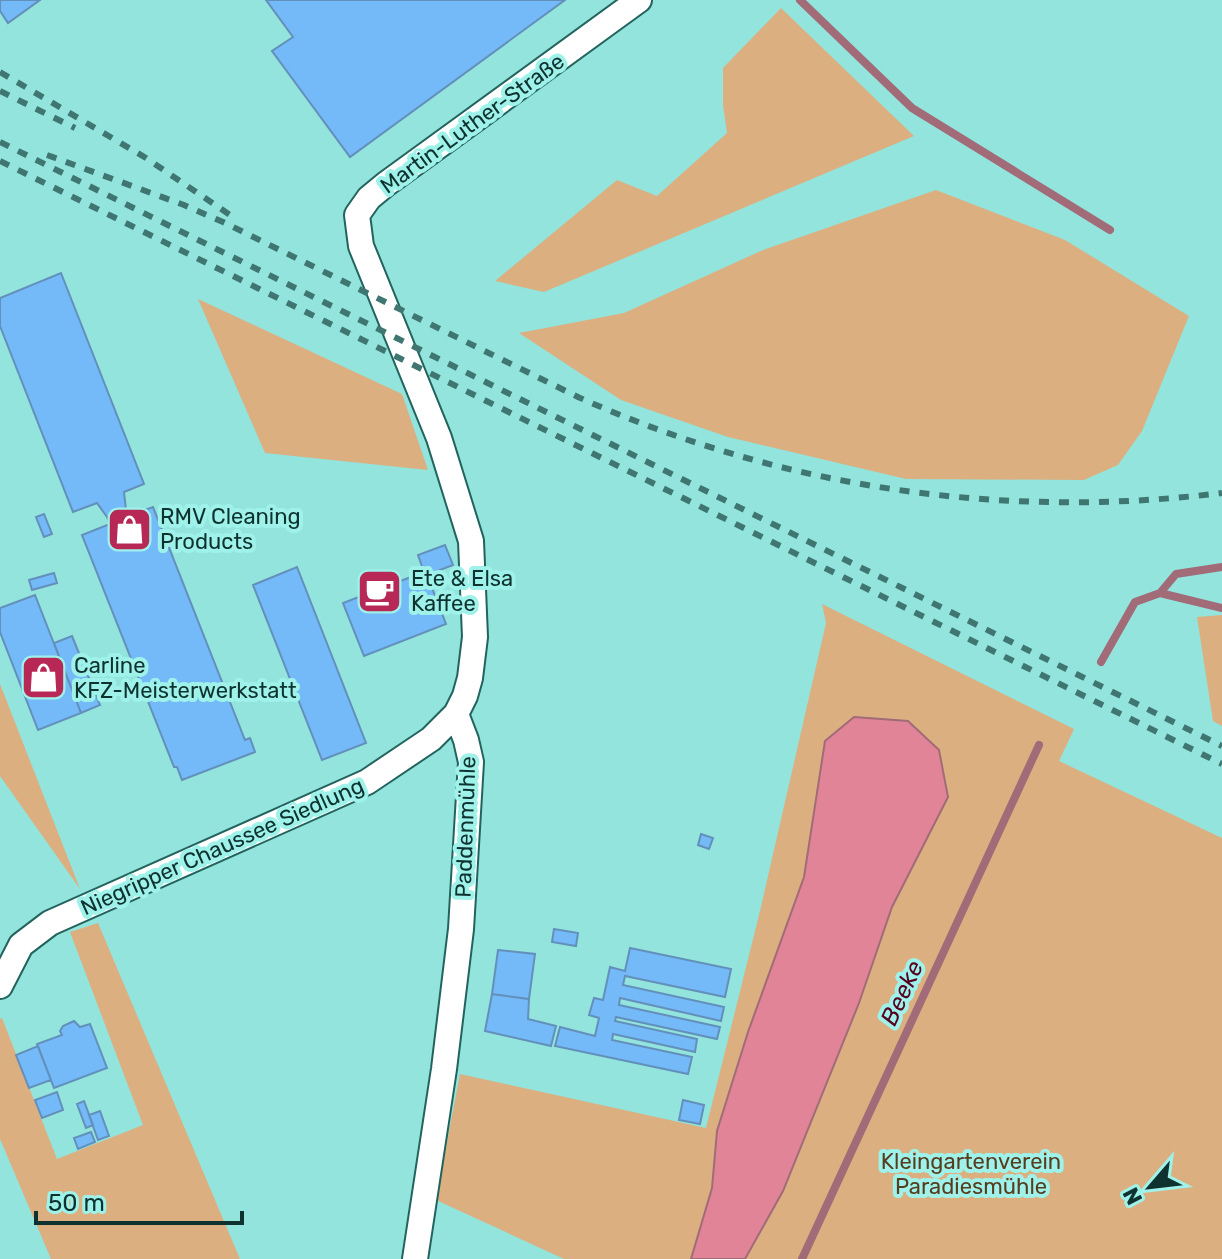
<svg xmlns="http://www.w3.org/2000/svg" width="1222" height="1259" viewBox="0 0 1222 1259" font-family="Rubik,sans-serif">
	<rect width="100%" height="100%" fill="#92e4dc"/>
	<path fill="#dcaf81" d="M781,8L914,136L544,292L495,281L617,180L657,196L727,133L723,105V68Z
		M936,190L1065,240L1189,316L1142,431L1118,465L1084,480L906,479L728,437L621,400L519,333L624,313L763,250Z
		M198,299L402,394L428,470L265,453Z
		M822,604L1074,729L1059,761L1222,838V1259H745L783,1191L859,1003L892,907L948,797L825,741L804,877L748,1032L717,1131L712,1188L691,1259H564L436,1200L460,1074L706,1128L760,911L826,623Z
		M1222,615V726L1213,721L1197,617Z
		M0,684L80,889L0,776Z
		M98,923L240,1259H51L0,1139V1019L2,1018L57,1159L143,1125L70,932Z"/>
	<path fill="#e18497" stroke="#a26b78" stroke-width="2" d="M854,717L908,721L939,750L948,797L892,907L859,1003L783,1191L745,1259H691L712,1188L717,1131L748,1032L804,877L825,741Z"/>
	<g fill="none" stroke-linecap="round" stroke-linejoin="round">
		<path stroke="#a26b78" stroke-width="8" d="M800,0L912,108L1110,230
			M1160,593L1222,608
			M1101,662L1135,602L1160,593L1176,574L1222,567
			M802,1259L1039,745"/>
	</g>
	<path fill="#74b9f8" stroke="#6390bb" stroke-width="2" d="M0,0H40L8,23L0,11Z
		M266,0H565L350,157L272,51L293,37Z
		M61,273L144,484L124,492L126,510L129,516L153,507L245,740L250,738L255,752L182,780L177,767H174L82,535L110,524L107,517L97,503L73,512L0,326V298Z
		M44,514L52,534L44,537L36,517Z
		M445,545L453,565L427,575L446,624L364,656L343,603L424,572L418,555Z
		M297,567L366,743L322,760L253,585Z
		M54,573L57,583L32,590L29,580Z
		M35,595L81,713L38,730L0,632V608Z
		M72,636L100,705L81,713L54,643Z
		M701,834L713,838L709,849L698,845Z
		M554,929L578,933L576,946L552,942Z
		M630,948L731,969L725,997L625,976L623,985L724,1007L721,1021L620,998L619,1005L720,1027L717,1039L616,1017L615,1021L697,1039L695,1052L613,1034L612,1040L692,1057L688,1074L555,1046L560,1027L595,1036L599,1018L589,1015L594,998L603,1000L610,967L625,971Z
		M498,950L535,954L529,999L492,994Z
		M492,994L529,999L528,1019L556,1026L551,1046L485,1031Z
		M74,1021L80,1027L90,1024L107,1068L54,1088L37,1044L62,1035L60,1031L63,1026Z
		M38,1046L51,1080L29,1088L16,1055Z
		M57,1092L63,1110L42,1118L35,1100Z
		M683,1100L704,1105L700,1124L679,1120Z
		M84,1101L93,1125L86,1128L77,1104Z
		M100,1111L109,1136L98,1140L89,1115Z
		M91,1132L95,1142L78,1149L74,1138Z"/>
	<g fill="none" stroke-linecap="round" stroke-linejoin="round">
		<defs>
			<path id="minor" d="M0,986L21,945L50,923L367,782L431,739L456,714
				M415,1259L444,1069L461,929L471,762L466,740L456,714L465,696L470,678L475,637L471,541L439,438L361,246L357,215L369,198L386,184L639,0"/>
		</defs>
		<use href="#minor" stroke="#23635e" stroke-width="28"/>
		<use href="#minor" stroke="#fff" stroke-width="24"/>
		<path stroke="#407671" stroke-width="6" stroke-dasharray="10 10" stroke-linecap="butt" d="M0,72L146,158L236,219
			M0,91L75,128
			M0,142L1222,746
			M47,155L184,205L223,222L578,397C781,488 1002,520 1222,493
			M0,161L1222,764"/>
	</g>
	<defs>
		<symbol id="shop-square" viewBox="-11 -11 22 22"><rect x="-9" y="-9" width="18" height="18" rx="4" fill="#b72856" stroke="#9ff2e9"/><path d="M-5-2.5h2.3a2.7 3.5 0 0 1 5.4 0H5L5.5 6h-11ZM-1.5-2.5h3a1.5 2.3 0 0 0-3 0Z" fill="#fff"/></symbol>
		<symbol id="cafe-square" viewBox="-11 -11 22 22"><rect x="-9" y="-9" width="18" height="18" rx="4" fill="#b72856" stroke="#9ff2e9"/><path d="M-5.5-4.5H6V0H3Q3 3.5 0 3.5H-2.5Q-5.5 3.5-5.5 0ZM3-3.2v2h1.7v-2ZM-6 4.5H4V6H-6Z" fill="#fff"/></symbol>
	</defs>
	<g fill-rule="evenodd">
		<use href="#shop-square" x="104" y="504" width="51" height="51"/>
		<use href="#cafe-square" x="354" y="566" width="51" height="51"/>
		<use href="#shop-square" x="18" y="652" width="51" height="51"/>
	</g>
	<g text-anchor="middle" stroke-width="8" stroke-linejoin="round" paint-order="stroke">
		<g font-size="22" fill="#0e322f" stroke="#9ff2e9">
			<text transform="translate(472 123) rotate(-36)" y="8">Martin-Luther-Straße</text>
			<text transform="translate(465 827) rotate(-88)" y="8">Paddenmühle</text>
			<text transform="translate(222 846) rotate(-24)" y="8">Niegripper Chaussee Siedlung</text>
		</g>
		<g font-size="22" fill="#0e322f" stroke="#9ff2e9" text-anchor="start">
			<text x="160" y="524">RMV Cleaning<tspan x="160" dy="25">Products</tspan></text>
			<text x="411" y="586">Ete &amp; Elsa<tspan x="411" dy="25">Kaffee</tspan></text>
			<text x="74" y="673">Carline<tspan x="74" dy="25">KFZ-Meisterwerkstatt</tspan></text>
		</g>
		<g font-size="22" fill="#573c1f" stroke="#9ff2e9">
			<text x="971" y="1169">Kleingartenverein<tspan x="971" dy="25">Paradiesmühle</tspan></text>
		</g>
		<g font-size="24" font-style="italic" fill="#570121" stroke="#9ff2e9">
			<text transform="translate(902 993) rotate(-65)" y="8">Beeke</text>
		</g>
	</g>
	<g transform="translate(1150 1187) rotate(242)" stroke="#9ff2e9" stroke-width="6" paint-order="stroke">
	<path d="M0-6L14 30L0 20L-14 30Z" fill="#0e322f"/>
	<text y="-12" font-size="22" font-weight="bold" text-anchor="middle" fill="#0e322f">N</text>
	</g>
	<path d="M36 1211v12h206v-12" fill="none" stroke="#0e322f" stroke-width="4"/>
	<text x="48" y="1211" font-size="24" fill="#0e322f" stroke="#9ff2e9" stroke-width="6" paint-order="stroke">50 m</text>
</svg>
